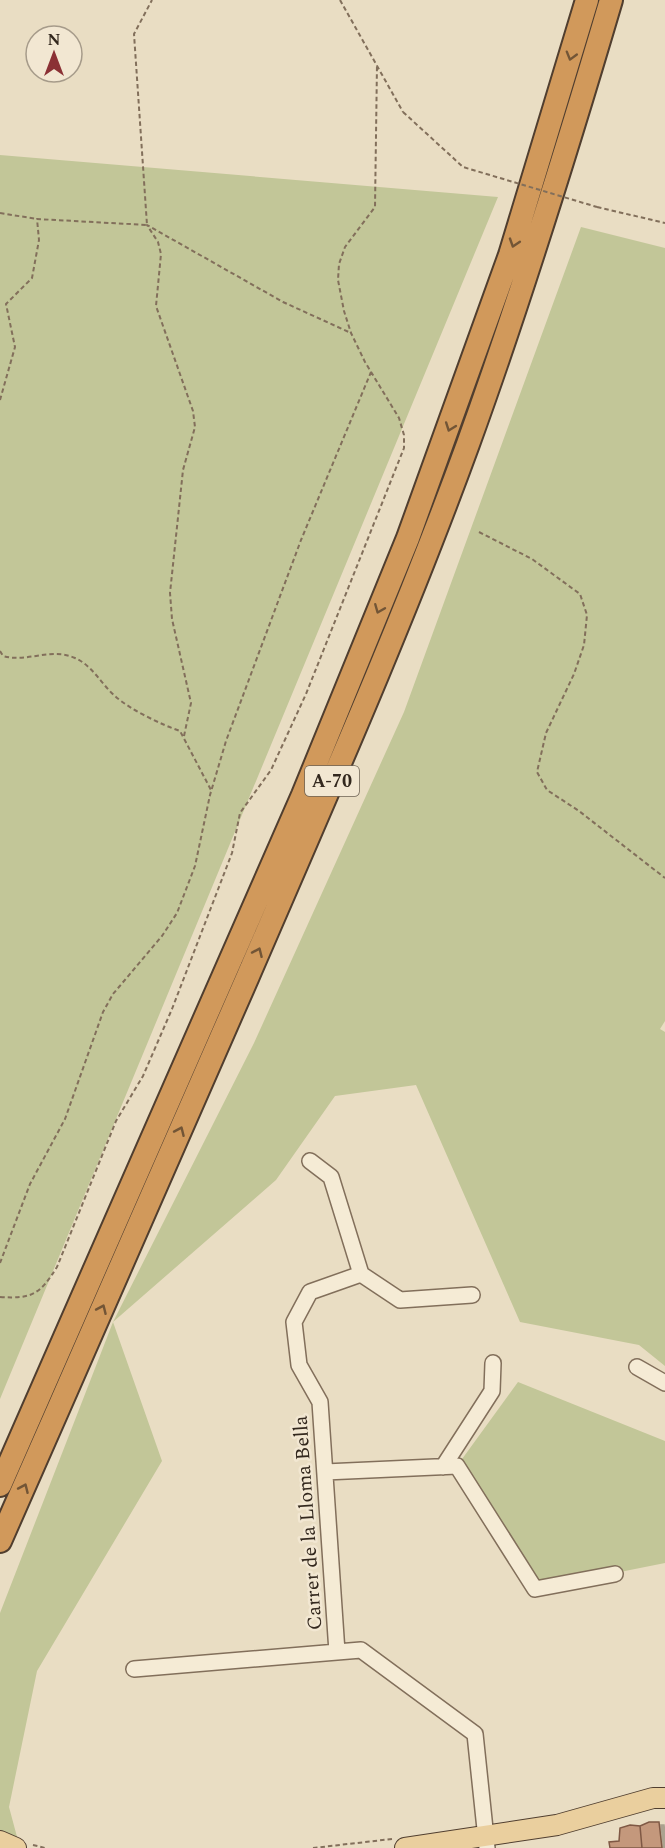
<svg xmlns="http://www.w3.org/2000/svg" width="665" height="1848" viewBox="0 0 665 1848" font-family="Spectral,serif">
	<defs>
		<filter id="shadow"><feDropShadow dx="5" dy="3" stdDeviation="0" flood-color="#0004"/></filter>
	</defs>
	<rect width="100%" height="100%" fill="#e9ddc3"/>
	<path fill="#c2c698" d="M0,155L498,197L0,1399Z
		M581,227L665,248V1021L660,1029L665,1032V1366L639,1345L520,1322L416,1085L335,1096L276,1180L113,1322L162,1461L37,1671L9,1807L20,1848H0V1613L113,1322L254,1043L404,712Z
		M518,1382L665,1441V1563L535,1589L457,1466Z"/>
	<path fill="#c4987c" stroke="#7f5944" stroke-width="1.5" filter="url(#shadow)" d="M649,1822H659L662,1848H642L640,1826Z
		M630,1825L640,1826L642,1848H610L609,1842L619,1841L620,1828Z"/>
	<g fill="none" stroke-linecap="round" stroke-linejoin="round">
		<defs>
			<path id="minor" d="M310,1161L331,1177L361,1274L400,1300L472,1295
				M637,1367L665,1383
				M443,1467L492,1391L493,1363
				M325,1472L457,1466L535,1589L615,1574
				M337,1652L320,1402L299,1365L294,1322L310,1292L361,1274
				M134,1669L361,1650L475,1734L487,1848"/>
			<path id="major" d="M0,1841L16,1848
				M405,1848L557,1825L653,1798H665"/>
			<path id="highway" d="M0,1485L303,795L408,538L510,255L587,0
				M0,1541C83,1353 165,1165 248,976C324,800 402,625 468,444C521,298 567,149 611,0"/>
		</defs>
		<use href="#minor" stroke="#826f5b" stroke-width="18"/>
		<use href="#major" stroke="#503e2f" stroke-width="22"/>
		<use href="#highway" stroke="#503e2f" stroke-width="26"/>
		<path stroke="#826f5b" stroke-width="2" stroke-dasharray="4.5 3" stroke-linecap="butt" d="M340,0L403,112
			M597,207L665,223
			M0,213L37,219
			M0,400L15,347L6,304L32,278L39,240L37,219L147,225L134,34L152,0
			M479,532L532,559L580,594L587,615L584,645L574,674L546,733L537,772L547,790L579,811L665,878
			M0,651L3,656C27,663 51,647 75,658C93,666 101,684 115,696C129,709 162,725 180,731L211,790
			M184,736L191,703L172,619L170,593L183,470L195,427L193,411L156,306L161,254L158,242L147,225L283,302L351,333
			M0,1263L30,1184L65,1119L103,1012L113,994L162,936L177,913L195,866L210,795L226,741L301,540L371,372
			M0,1297C33,1299 40,1294 57,1267L116,1121L143,1076L172,1009L232,853L240,813L271,770L306,694L404,448V435L399,418L365,362L351,333L344,311L338,280L339,264L345,247L375,207L377,64
			M33,1845L45,1848
			M313,1848L392,1839"/>
		<use href="#minor" stroke="#f5ebd5" stroke-width="15"/>
		<use href="#major" stroke="#eacf9e" stroke-width="20"/>
		<use href="#highway" stroke="#d1995b" stroke-width="22"/>
		<path stroke="#826f5b" stroke-width="2" stroke-dasharray="4.5 3" stroke-linecap="butt" d="M403,112L463,167L597,207"/>
	</g>
	<defs><path id="oneway-chevron" d="M-2-3.5L2.5 0L-2 3.5" fill="none" stroke-width="1.6" stroke-linecap="round" stroke-linejoin="round" transform="scale(1.5)"/></defs>
	<g stroke="#725536">
		<use href="#oneway-chevron" transform="translate(571 56) rotate(106)"/>
		<use href="#oneway-chevron" transform="translate(514 243) rotate(108)"/>
		<use href="#oneway-chevron" transform="translate(450 427) rotate(110)"/>
		<use href="#oneway-chevron" transform="translate(379 609) rotate(112)"/>
		<use href="#oneway-chevron" transform="translate(258 952) rotate(-66)"/>
		<use href="#oneway-chevron" transform="translate(180 1131) rotate(-66)"/>
		<use href="#oneway-chevron" transform="translate(102 1309) rotate(-66)"/>
		<use href="#oneway-chevron" transform="translate(24 1488) rotate(-66)"/>
	</g>
	<g text-anchor="middle" stroke-width="5" stroke-linejoin="round" paint-order="stroke">
		<rect fill="#f2e7d2" stroke="#6c6154" stroke-width="1.5" x="305" y="766" width="54" height="30" rx="4.5"/>
		<g font-size="18" font-weight="bold" fill="#33281e">
			<text x="332" y="787">A-70</text>
		</g>
		<g font-size="20" fill="#33281e" stroke="#f2e7d2">
			<text transform="translate(307 1523) rotate(-94)" y="7">Carrer de la Lloma Bella</text>
		</g>
	</g>
	<g transform="translate(54 54)"><circle r="28" fill="#f2e7d2" stroke="#a69b8a" stroke-width="1.5"/>
	<path d="M0-4.5L10 22L0 15L-10 22Z" fill="#8b3135"/>
	<text y="-9" font-size="16" font-weight="bold" text-anchor="middle" fill="#33281e">N</text>
	</g>
</svg>
